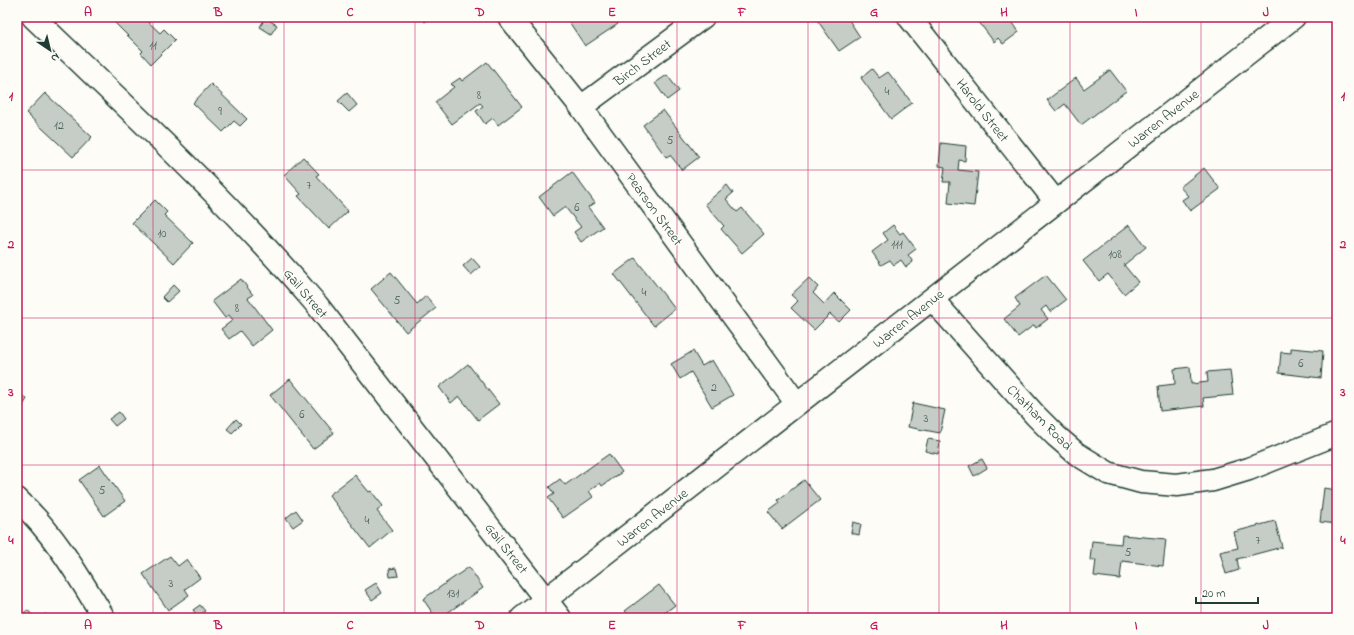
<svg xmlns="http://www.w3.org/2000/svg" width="1354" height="635" viewBox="0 0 1354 635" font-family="'Indie Flower',sans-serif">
	<rect width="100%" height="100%" fill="#fdfcf7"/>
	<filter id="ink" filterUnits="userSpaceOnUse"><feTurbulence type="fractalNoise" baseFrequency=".025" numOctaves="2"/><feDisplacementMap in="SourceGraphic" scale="8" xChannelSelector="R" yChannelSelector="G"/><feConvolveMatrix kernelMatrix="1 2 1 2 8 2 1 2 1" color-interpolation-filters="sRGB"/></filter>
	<g filter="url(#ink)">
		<path fill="#c6cdc7" stroke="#1f3d34" d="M119,17H143L160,33L164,29L175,40L151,64L141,53L143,51L114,22Z
			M421,17H431L425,22Z
			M566,17H613L618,24L585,46Z
			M815,17H847L860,37L839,51Z
			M975,17H1009L1019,32L1003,44L998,38L994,42Z
			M265,18L277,25L271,34L260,27Z
			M1337,61V70L1332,64Z
			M487,62L522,107L498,125L493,118L485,124L476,111L483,106L480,103L452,124L435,102L454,87L451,84L460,78L462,81Z
			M872,69L879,78L888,72L912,103L891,119L861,78Z
			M1110,70L1126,91L1081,125L1065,104L1056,111L1047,100L1076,78L1084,89Z
			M667,75L679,91L667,100L655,83Z
			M1337,79V87L1333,82Z
			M211,84L247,119L240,126L234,121L223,132L193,103Z
			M45,93L92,137L73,157L26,113Z
			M347,93L357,105L349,112L338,101Z
			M663,110L699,157L682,170L670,155L666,157L643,125Z
			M941,143L966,146L965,161L959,160L958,170L978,172L974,206L948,203L950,182H943L945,167L939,166Z
			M303,157L319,174L316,176L348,211L329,229L298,196L301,194L284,175Z
			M1204,168L1220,189L1190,211L1182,200L1188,196L1180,187Z
			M572,172L595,203L588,207L603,227L581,242L574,232L581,227L565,207L553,216L539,197Z
			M17,174L22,179L17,185Z
			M727,185L733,193L726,199L737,212L742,208L764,234L742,253L721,229L724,226L705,204Z
			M155,200L167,212L164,215L193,243L174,263L132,223Z
			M893,225L900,234L903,232L916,249L908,255L913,262L906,267L901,260L894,265L890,260L881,265L872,252L888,240L883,233Z
			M1129,225L1146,247L1124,265L1138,282L1124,294L1108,274L1099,281L1083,261Z
			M472,258L480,267L471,275L463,266Z
			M635,258L675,309L654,326L614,274Z
			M391,272L417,304L426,296L436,308L406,332L371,289Z
			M1046,275L1066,300L1050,312L1046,306L1041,310L1048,319L1036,328L1034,325L1018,337L1004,319L1020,306L1015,298Z
			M809,278L818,287L813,293L824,304L834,293L851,310L839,322L830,314L814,330L791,308L798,301L791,295Z
			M241,279L253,295L248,298L272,330L252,346L240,331L229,339L221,329L233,320L229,315L225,318L212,301Z
			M173,285L179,291L167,302L162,297Z
			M1291,348L1323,351L1321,378L1279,373L1281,352L1291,353Z
			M693,351L702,366L712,360L733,395L712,407L691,372L680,379L671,364Z
			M468,364L499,404L478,420L459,396L451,403L439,387Z
			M1190,367L1191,384L1208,382L1207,372L1230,370L1233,395L1203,398L1204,406L1160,411L1158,386L1175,384L1174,369Z
			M290,379L334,433L313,449L270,395Z
			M17,392L27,399L17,415Z
			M913,403L945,410L940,433L908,427Z
			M119,412L124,419L115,426L109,419Z
			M236,419L241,424L232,433L227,429Z
			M928,439L940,441L938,454L925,451Z
			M609,454L622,472L602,486L600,483L589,491L593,497L563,518L548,498L554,494L549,487L560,479L565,485Z
			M982,459L987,468L974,476L969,466Z
			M100,465L125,501L104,516L79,480Z
			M355,475L369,492L371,491L383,506L377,511L392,530L370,548L329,495Z
			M804,480L820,500L782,529L768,512L780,503L778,500Z
			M1324,488L1337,490V524L1320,522Z
			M296,510L303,520L293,527L286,518Z
			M1275,521L1282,547L1237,559L1239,570L1226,574L1220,552L1238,548L1234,532Z
			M853,522L861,524L859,535L851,533Z
			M1122,535L1166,539L1163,566L1122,561L1120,579L1094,576L1096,560H1090L1092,541L1121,544Z
			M170,556L178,566L187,559L200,578L185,589L189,595L168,610L143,574Z
			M469,567L483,588L440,618H436L423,599Z
			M396,568L398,576L390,577L389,569Z
			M376,583L382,593L372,600L365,590Z
			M659,585L675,605L658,618H631L625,611Z
			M200,605L205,611L198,617L193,610Z
			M28,610L34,618H18L17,617Z
			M46,614L48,618H39Z"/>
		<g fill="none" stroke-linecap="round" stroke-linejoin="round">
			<defs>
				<path id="minor" d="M33,17C130,110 229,202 317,305L560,618
					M509,17L581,107L797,404
					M909,17L1056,202
					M581,107L703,17
					M932,299L1036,416L1056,436L1077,454L1108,473L1141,482L1177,485L1213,480L1249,469L1337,434
					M17,499C54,533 78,575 104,618
					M522,618L1294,17"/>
			</defs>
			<use href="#minor" stroke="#1f3d34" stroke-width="25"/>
			<use href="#minor" stroke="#fdfcf7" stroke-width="22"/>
		</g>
	</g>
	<path fill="none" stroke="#c2185b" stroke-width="1" stroke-opacity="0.55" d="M153,17V618M284,17V618M415,17V618M546,17V618M677,17V618M808,17V618M939,17V618M1070,17V618M1201,17V618M17,170H1337M17,318H1337M17,465H1337"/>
	<g text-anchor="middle" stroke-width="3" stroke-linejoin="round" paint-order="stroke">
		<g font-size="12" fill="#496159">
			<text x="153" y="49">11</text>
			<text x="887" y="95">4</text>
			<text x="479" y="99">8</text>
			<text x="220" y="115">9</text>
			<text x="59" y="129">12</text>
			<text x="670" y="144">5</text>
			<text x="309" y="189">7</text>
			<text x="577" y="211">6</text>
			<text x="162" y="237">10</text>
			<text x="897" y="248">111</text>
			<text x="1115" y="258">108</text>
			<text x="644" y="296">4</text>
			<text x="397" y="304">5</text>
			<text x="237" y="312">8</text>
			<text x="1301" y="367">6</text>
			<text x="714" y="391">2</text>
			<text x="302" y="418">6</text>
			<text x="926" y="422">3</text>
			<text x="102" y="494">5</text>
			<text x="367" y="524">4</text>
			<text x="1258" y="544">7</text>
			<text x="1128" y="556">5</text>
			<text x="171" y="587">3</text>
			<text x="453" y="597">131</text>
		</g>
		<g font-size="14" fill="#1f3d34" stroke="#fdfcf7">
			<text transform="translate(642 62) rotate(-37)" y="5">Birch Street</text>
			<text transform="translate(983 110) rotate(52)" y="5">Harold Street</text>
			<text transform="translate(1163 118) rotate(-38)" y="5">Warren Avenue</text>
			<text transform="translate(655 209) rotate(54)" y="5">Pearson Street</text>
			<text transform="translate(306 293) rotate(50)" y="5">Gail Street</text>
			<text transform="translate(908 318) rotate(-38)" y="5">Warren Avenue</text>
			<text transform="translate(1040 417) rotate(45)" y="5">Chatham Road</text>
			<text transform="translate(652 517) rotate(-38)" y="5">Warren Avenue</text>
			<text transform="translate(507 548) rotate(52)" y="5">Gail Street</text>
		</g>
	</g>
	<rect width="1354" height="635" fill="none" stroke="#fdfcf7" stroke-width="44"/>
	<g transform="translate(50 50) rotate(145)" stroke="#fdfcf7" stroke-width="3" paint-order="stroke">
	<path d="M0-3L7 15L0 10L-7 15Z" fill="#1f3d34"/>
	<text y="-6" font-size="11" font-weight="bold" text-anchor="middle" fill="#1f3d34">N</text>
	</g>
	<path d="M1196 597v6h62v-6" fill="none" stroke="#1f3d34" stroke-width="2"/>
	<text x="1202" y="597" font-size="12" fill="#1f3d34" stroke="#fdfcf7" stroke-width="3" paint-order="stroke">20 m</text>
	<rect x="22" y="22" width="1310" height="591" fill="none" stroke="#c2185b" stroke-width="1.5"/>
	<g font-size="13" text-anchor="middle" font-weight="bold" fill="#c2185b">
		<text x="88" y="16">A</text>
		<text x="218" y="16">B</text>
		<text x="350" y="16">C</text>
		<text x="480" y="16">D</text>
		<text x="612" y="16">E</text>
		<text x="742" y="16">F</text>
		<text x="874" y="16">G</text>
		<text x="1004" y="16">H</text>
		<text x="1136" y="16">I</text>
		<text x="1266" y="16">J</text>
		<text x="11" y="100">1</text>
		<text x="1343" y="100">1</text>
		<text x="11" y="248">2</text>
		<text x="1343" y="248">2</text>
		<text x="11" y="396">3</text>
		<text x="1343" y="396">3</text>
		<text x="11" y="544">4</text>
		<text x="1343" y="544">4</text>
		<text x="88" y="629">A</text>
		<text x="218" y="629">B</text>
		<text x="350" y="629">C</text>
		<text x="480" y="629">D</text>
		<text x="612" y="629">E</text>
		<text x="742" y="629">F</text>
		<text x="874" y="629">G</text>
		<text x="1004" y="629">H</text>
		<text x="1136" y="629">I</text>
		<text x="1266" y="629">J</text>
	</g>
</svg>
